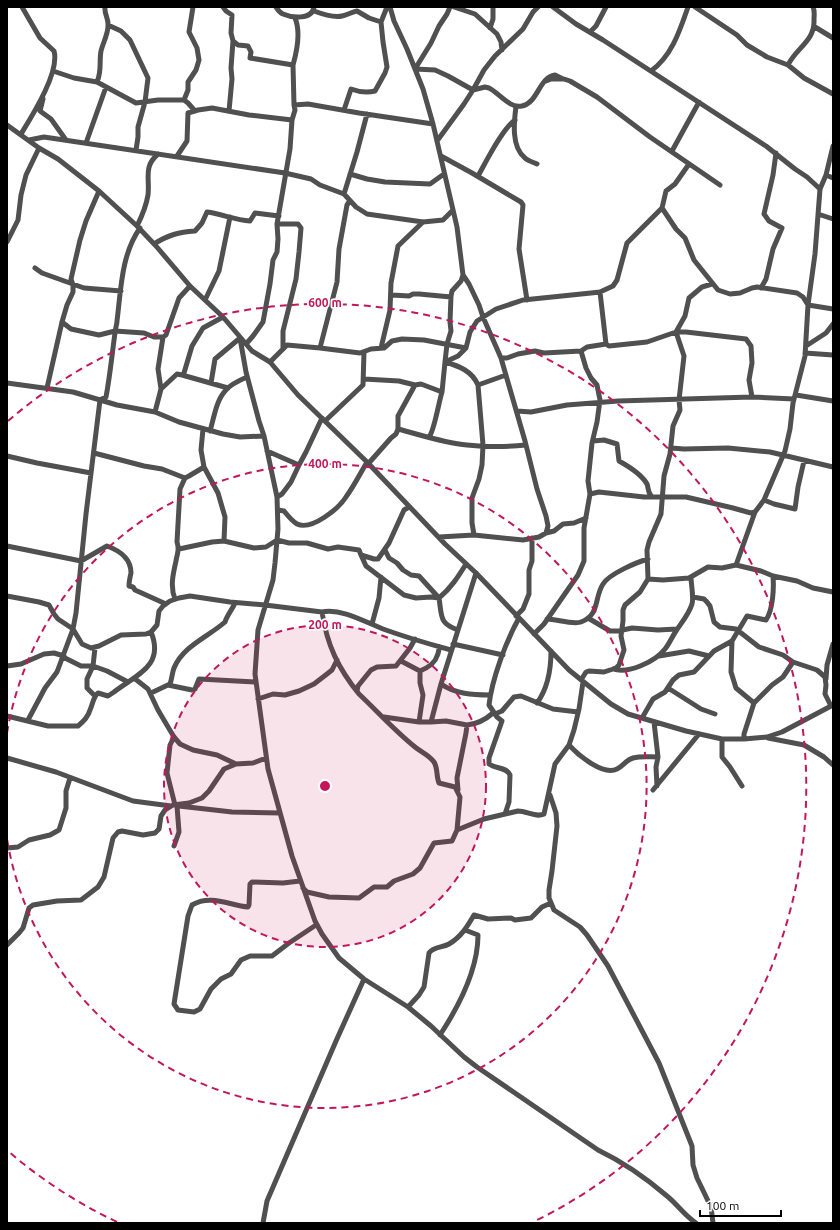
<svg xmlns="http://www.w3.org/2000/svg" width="840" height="1230" viewBox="0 0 840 1230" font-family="Ubuntu,sans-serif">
	<rect width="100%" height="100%" fill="#fff"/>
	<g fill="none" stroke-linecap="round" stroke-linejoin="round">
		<path stroke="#505050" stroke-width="5" d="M223,7L226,11L232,15L231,33L233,41L238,45L248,46L251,52L250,58L293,65L294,105
			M276,7C278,10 280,13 283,14C292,18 312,20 314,7
			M390,7L394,21L407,49L423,89L433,124L457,227L463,275L461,281L452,291L451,296L450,322L451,331L447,344L445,362C459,366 472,371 478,385L483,445L482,465L479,479L472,498V523L474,535L439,537
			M450,7L447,14L439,26L431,43L415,69L435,70L448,76L473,90L484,70L495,56L523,29L533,12L538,7
			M454,7L475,14L497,34L501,42L502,50
			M553,7L576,24L603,40L766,146L795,169L807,177L820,189
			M695,7L737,35L747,45L767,57L788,65L804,78L833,94
			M314,11C322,14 333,18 342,16C347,15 352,12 357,11L369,18L381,22
			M108,25L121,31L130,40L148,78L145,102L138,127V137L136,150
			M815,27L833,38
			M490,28L493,19V7
			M590,32L596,26L606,7
			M293,65C297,51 301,32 295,18
			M788,65C796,48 815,41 814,20C814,15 815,11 813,7
			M53,71L74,78L97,82L136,103L158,100H184L188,103L195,111
			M651,71C672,56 680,30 688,7
			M546,81L551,79H564L570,81L597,97L650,137L720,185
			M97,82C102,71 99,62 101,51C103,43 108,34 108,26C109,19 104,14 105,7
			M43,99L40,111L51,119L66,140
			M184,100L188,90V82L196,70L199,60L197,48L189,32L193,7
			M516,106C514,122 511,147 525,158C528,161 533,162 537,164
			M344,110L351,89C359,92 367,93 375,91L385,73L387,67L383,42L381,22L387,7
			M229,111L232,79L231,68L233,41
			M7,125L39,148L58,159L99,191L137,226L156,246L190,286L223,317L252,351L270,362L298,395L367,462L445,544L476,573L569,670L611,704L628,714L686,731L722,739H744L767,737L782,732L833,705
			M21,134C32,116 60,72 54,51L40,38L22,7
			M29,140L44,137L285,173L311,179L320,185L344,194L356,207L367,214L423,222L443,220L453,210
			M437,141L464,104L473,90L485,87L489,88C499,93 510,109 522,106C538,103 539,77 555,75L563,79
			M86,143L106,87
			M672,151L699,102
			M177,156L187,141L188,113L198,110L212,108L249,115L292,120
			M441,156L472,173L521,202L523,205L519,249L527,300
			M350,174L367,179L385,182L430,184L444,174
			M826,175L833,178
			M478,176C486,162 502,129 515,120
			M344,194L357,152L367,114
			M662,208L676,229L685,238L694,260L718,290L730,294L740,293L752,288L757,287L797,293L803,297L808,305L833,309
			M818,214L833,219
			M277,224H298L301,228L299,252L296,279L283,331V349
			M137,226C142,216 146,207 148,195C150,178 143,167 158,154
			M7,242L18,220L21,195L26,175L39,148
			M154,244C168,235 179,232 195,231L202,223L207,212C222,214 235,220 250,221L255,213L279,216
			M35,268L42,273L84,288L121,291
			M463,275L469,284L479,305L483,317L501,358L525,441L537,489L546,516L548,526L546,533
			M761,288L766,279L773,249L782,228L769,221L764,214L773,175L776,153
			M600,292L606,344
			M392,295L409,296L413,294H419L451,297
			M205,300L219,271L230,217
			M62,322L71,329L99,335L115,331L144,333L154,337H163L166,335L179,298L190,286
			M246,344L253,336L263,322L270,284L273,260L277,252L278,239L277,224L290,149L292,120L295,110L294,105L308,104L359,113L433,124
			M806,346L826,333L833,324
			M320,348L337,282L339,249L347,205L349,202
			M381,348L390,310L391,283L398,246L423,222
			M805,353L833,355
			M501,358H507L518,354L535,351L544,353L581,351L587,347L606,344L609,346L647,342L676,332L685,316L689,298L702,287L712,284
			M270,362L287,345L320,348L360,353L371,349L384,348L392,341L402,339L424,340L466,348
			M182,375L228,388
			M364,379L399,381L415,385
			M7,383L73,392L117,405L155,412L179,422L223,434L240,437L264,436
			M211,383L215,359L240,338L246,372L259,421L264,436L277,497L278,529L275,563L273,580L258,630L255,674L268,769L292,856L315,921L322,934L339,958L364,979L408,1007L431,1026L464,1057L477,1067L598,1150C623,1162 646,1178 667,1196C677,1204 685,1216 696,1223
			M478,385L506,375
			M47,388L62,322L67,305L73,292V285L71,279L80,240L86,221L99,191
			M161,389L177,374L182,375L184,373L192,346L203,328L223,317
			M796,395L833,401
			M517,411L531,412L567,405L618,401L752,397L794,399
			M155,412L161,389L158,369L163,337
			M325,421L363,385L364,352
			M203,429L201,450L204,467L218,493L225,517L224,541
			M398,429C421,435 444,443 467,445C487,447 507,447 526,445
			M210,431C214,418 216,400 226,390C231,384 240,380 247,377
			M429,437C434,432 439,401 442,392
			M593,441L604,440L617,444L619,461C628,466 642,475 647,484C649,489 647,490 651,496
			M671,448L684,449L728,448L770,452L833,467
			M267,451L299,465
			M94,453L144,466L162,469L185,478
			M7,456L37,463L91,473
			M368,464L391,438L396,434L398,429V416L415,385L421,384L442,392L445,362L458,356L466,348L470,332L477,321L496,309L523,300L591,293L600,292L613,286L617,280L627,243L662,208L666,191L675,184L689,164
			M590,494L599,492L644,497H686L733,508L751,513L755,512L764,500L785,451L790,429L793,403L805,356L808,305L815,254L820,189L826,175L833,146
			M277,497L282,494L291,482L299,465L306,452L322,418
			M764,500L774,504L795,509L798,487L804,461
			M278,510L284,511C288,516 292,521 297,524C312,531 339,508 346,497C354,486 360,474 367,462
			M474,535L523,540L539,537L546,533L554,531L563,524L574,523L586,518
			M7,546L81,561L107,546C118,550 131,558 131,573C130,577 129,581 129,586L133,587L135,590L166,604
			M179,549L212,542L224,541L254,548L266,547L277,540L289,543H307L328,549L338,547L359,550L361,555L374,559H378L389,543L404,510L409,507
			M385,550L389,558L397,563L403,570L411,575L419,576L439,598C451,588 458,577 466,564
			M361,555L366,566L404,595L416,598L431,597L439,598C442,617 439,623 458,630
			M736,565L755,512
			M648,579L647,550L649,542L661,514L664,476L670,454L673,426L680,410L679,400L684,356L676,332H686L746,339L751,346L752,363L749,380L752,397
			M7,596L39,602L49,605L54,614L58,619L73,629L82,644L91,648L99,646L121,635L146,634L151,632L157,625L159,611L163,606L170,601L179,598L190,596L230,602L265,605L322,612C327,645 338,668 359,694C377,711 395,731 415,747C421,752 429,755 434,762C438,768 436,776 439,783L455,787L460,797L457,830
			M693,597L704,599L707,602L710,606L714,622L720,627L736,629L759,647L783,655L793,662L817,670L825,677L826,685L825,694L831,706
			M175,599C170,587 173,574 176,561C177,553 180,551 177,542L180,489L185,478L189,476L204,467
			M322,612C342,608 365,622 383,629C405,637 429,644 451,650
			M516,616L523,609L529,594V570L532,561V538
			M588,618L610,631H618L632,628L658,630L677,629
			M547,619C556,619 573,625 581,622C600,615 594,598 603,584C609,574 637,562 648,559
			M372,624L379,598L381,577
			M534,634L544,624L562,598L578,575L584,561V528L590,494L588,481L592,443L597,422L600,400L597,385L591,378L586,368L581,351
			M732,641L731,672L736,688L754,703
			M453,644L503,655
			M95,648L93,666L87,679V688L95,696
			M659,656L689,651L709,656
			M63,657L81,666H93L107,671L128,682
			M401,661L420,671C427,668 435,664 437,656C439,653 438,650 440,647
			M7,666L21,664L44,654L54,653L64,656
			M613,669C628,674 655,662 665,649C669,644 672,637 676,631C682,622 689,614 692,604C694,598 691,584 691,577
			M134,678L148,689L158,710L174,737L180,744L193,750L217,755L236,764
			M826,679L827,665L833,644
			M581,680L586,672L589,671L604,672L616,668L619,665L624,650L621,636L623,621V610L625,605L640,592L648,579L663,580L689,578L708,567L722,568L736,565L761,571L773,576L797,581L813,588L833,592
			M441,684C455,694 473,695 490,695
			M168,685L192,690L195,689L199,679L255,682
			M668,688L701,709L715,714
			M357,691L358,686L371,670L377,667L396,666L410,648L415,639
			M151,693L170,684C172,679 172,673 174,668C183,646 208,637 225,622C227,615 232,610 235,603
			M258,699L273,694L285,695L299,691L314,684L327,674L332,670L337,660
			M537,703C548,688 551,670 551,651
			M495,714L502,711L514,697L521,696L553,709L578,712
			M7,716L48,726H78C83,722 88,717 90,710C93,704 93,697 98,693L108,696L114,692C136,675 165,666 151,632
			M384,717L419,722H431L446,721L467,725L466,733L457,778L458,790
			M642,718L653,699L665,692L673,680L679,675L694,672L714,651L732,641L747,616L766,620C773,610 774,588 773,576
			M28,720L45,688L57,672L73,629L76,613L86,514L100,400L106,397C110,376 112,354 115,333C115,329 117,325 117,321C121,290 121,255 140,228
			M419,722L423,695L420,683V671
			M431,722L441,684L476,573
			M654,722L658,757L656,767L657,786
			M467,725C478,724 485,720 493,713
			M174,737L170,745L167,773L175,805
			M768,738L804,745L824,757L833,765
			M722,739V757L730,767L742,786
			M744,739V734L754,703L772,685L783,677L793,662
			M569,745C578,755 603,776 617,769C623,766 626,760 633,758C641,756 649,757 658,757
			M7,758L56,772L133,801L171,806
			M653,790L699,734
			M550,795L556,813L557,826L552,871L549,890V898L554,910L580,927L587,935L608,966L659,1063L692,1146L693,1165L697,1178L711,1207L713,1223
			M179,806L232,812L280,813
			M505,814L509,802L510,775C507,767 496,769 489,764V758L502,721L497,717L489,705C492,679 506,641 519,618
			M174,846L179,832L177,806
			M7,848L18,847L29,840L50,835L59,830L66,808V791L70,778
			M300,881L283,883L252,882L250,884L249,905L248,907C229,905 210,894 192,905L188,916L174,1004L178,1010L194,1012L200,1009L211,989L221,979L231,974L241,960L250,956H272L289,943L316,925
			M303,888L307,892L329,897L359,898L374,887H387L394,881L413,874L420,868L434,843L452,841L457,830L484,819L518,811C527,811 536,818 544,814L555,764L569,745L574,730L579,709L583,682
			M7,945L19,933L23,928L29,908L33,905L57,901L81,900L98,887L104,877L113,838L118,832L122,831L143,835L155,833L159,829L161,816L165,810L173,805L189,803L202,798L209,791L224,769L236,764L253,763L266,758
			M408,1007L419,995L424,987L429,953C434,946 442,948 449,944C461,937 467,927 474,915L488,919L511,918L515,920L531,918L542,907L551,903
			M440,1035C459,1006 478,970 478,935L465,930
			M263,1223L267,1201L336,1041L364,979"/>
	</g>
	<circle cx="325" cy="786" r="161" fill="#c2185b" fill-opacity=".12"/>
	<g fill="none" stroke="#c2185b" stroke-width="2" stroke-dasharray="7 5">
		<circle cx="325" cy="786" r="161"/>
		<path d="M7 733A322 322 0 1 1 7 839"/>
		<path d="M117 1222A483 483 0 0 1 8 1151M8 421A483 483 0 1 1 533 1222"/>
	</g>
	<circle cx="325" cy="786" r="6" fill="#c2185b" stroke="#fff" stroke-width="2"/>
	<g font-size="12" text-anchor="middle" font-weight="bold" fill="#c2185b" stroke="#fff" stroke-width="3.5" stroke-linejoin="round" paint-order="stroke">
		<text x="325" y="307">600 m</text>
		<text x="325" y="468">400 m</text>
		<text x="325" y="629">200 m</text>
	</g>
	<rect width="840" height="1230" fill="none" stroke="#000000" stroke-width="16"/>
	<path d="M700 1210v6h81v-6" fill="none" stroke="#000000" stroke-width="2"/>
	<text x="706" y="1210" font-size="12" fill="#000000" stroke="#ffffff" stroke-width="3" paint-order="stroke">100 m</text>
</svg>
